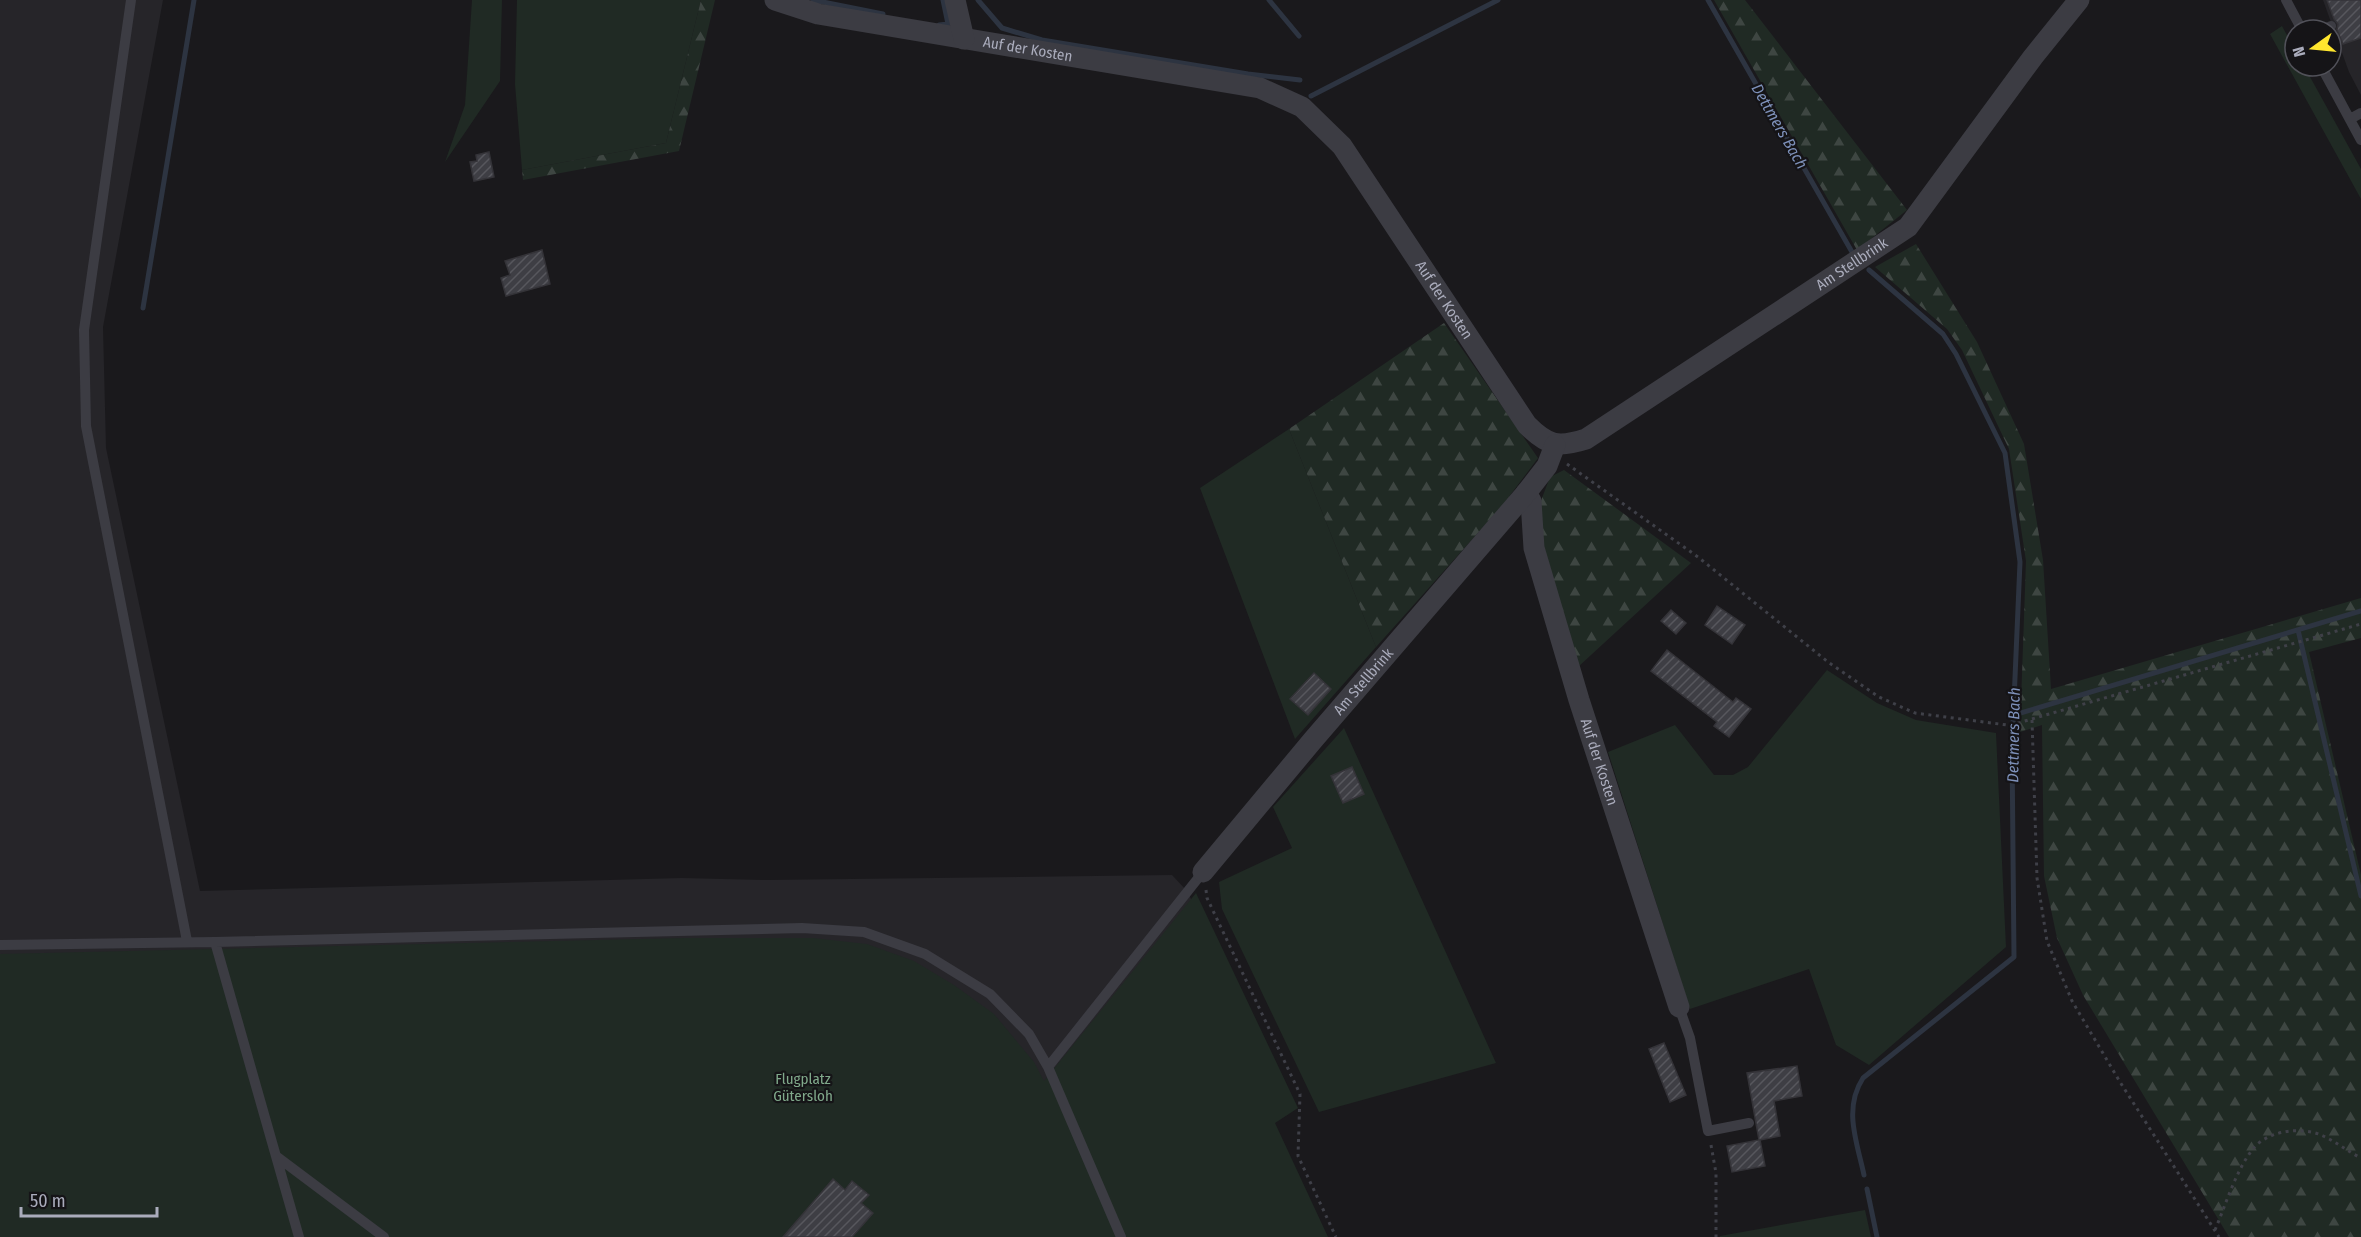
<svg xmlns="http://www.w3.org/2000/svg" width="2361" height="1237" viewBox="0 0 2361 1237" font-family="'Fira Sans Condensed',sans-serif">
	<defs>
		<pattern id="forest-firs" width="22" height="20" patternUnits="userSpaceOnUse" patternTransform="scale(1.5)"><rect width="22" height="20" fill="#202a24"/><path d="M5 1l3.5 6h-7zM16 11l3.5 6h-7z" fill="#3e4642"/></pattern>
		<pattern id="building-hatch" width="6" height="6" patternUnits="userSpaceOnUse" patternTransform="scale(1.5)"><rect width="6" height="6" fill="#3e3e44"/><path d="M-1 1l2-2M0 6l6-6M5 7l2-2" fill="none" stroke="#57575d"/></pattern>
	</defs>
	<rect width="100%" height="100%" fill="#1a191c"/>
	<path fill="#262529" d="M0,0H163L103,327L106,448L200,891L682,878L767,880L1172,875L1187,891L1294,1105L1272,1121L1326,1237H0Z
		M2323,0H2361V95L2349,72Z"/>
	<path fill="#202a24" d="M472,0H502L500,81L445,162L465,105Z
		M517,0H701L666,143L522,170L515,84Z
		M2282,26L2295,50V66H2304L2361,169V199L2270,34Z
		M1289,429L1376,647L1295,739L1200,488Z
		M1827,670L1877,703L1916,720L1996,733L2006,947L1869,1065L1836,1045L1809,969L1690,1009L1608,752L1675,725L1714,775H1733L1748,767Z
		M1344,728L1496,1063L1319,1112L1222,909L1219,882L1292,848L1273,807Z
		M1196,893L1298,1108L1275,1123L1328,1237H0V954L684,938H813L867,944L914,961L954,985L994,1014L1034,1062L1044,1081Z
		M1865,1210L1871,1237H1720V1236Z"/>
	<path fill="url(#forest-firs)" d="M701,0H715L679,151L523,180L522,170L666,143Z
		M1714,0H1745L1907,210L1857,250Z
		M1916,244L1977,342L2024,444L2043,560L2051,689L2361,598V638L2309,652L2361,875V1237H2229L2083,995L2057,938L2044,876L2042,725L2020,732L2026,561L2009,449L1962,350L1947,329L1875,267Z
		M1444,323L1538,458L1502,506L1376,647L1289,429Z
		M1564,470L1691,563L1579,666L1540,546L1539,506L1550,477Z"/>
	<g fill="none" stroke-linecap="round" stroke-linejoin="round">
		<path stroke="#2d3441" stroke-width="5" d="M813,0L883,14
			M978,0L1002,28L1042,40L1248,74L1300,80
			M1269,0L1299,36
			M1708,0L1852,252
			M939,25L948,24L943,0
			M1311,96L1498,0
			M143,308L194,0
			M2298,630L2361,896
			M2014,715L2361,611
			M1864,1175C1857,1142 1843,1109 1863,1078L2014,957L2012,747L2020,562L2005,453L1956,354L1943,334L1869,270
			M1867,1189L1877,1237"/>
	</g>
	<path fill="url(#building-hatch)" stroke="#343338" stroke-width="1.5" d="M2327,0H2361V38L2343,44L2337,30L2338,24L2334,19Z
		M489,152L494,177L474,181L470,162L477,161L476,155Z
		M542,250L550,284L506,296L501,278L510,275L505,261Z
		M1717,606L1745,625L1732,644L1705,625Z
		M1671,610L1686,623L1676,634L1661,621Z
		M1667,650L1733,702L1736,698L1751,709L1729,737L1714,726L1717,722L1651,671Z
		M1314,673L1331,689L1308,715L1290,699Z
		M1352,767L1364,794L1343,803L1331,776Z
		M1664,1043L1686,1095L1670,1102L1649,1049Z
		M1797,1066L1802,1096L1774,1101L1780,1136L1760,1140L1765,1166L1732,1172L1727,1146L1759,1140L1747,1073Z
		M833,1179L845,1190L852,1181L869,1195L861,1203L873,1213L852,1237H783Z"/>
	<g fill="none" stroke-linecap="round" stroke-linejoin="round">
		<path stroke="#3f4048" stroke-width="3" stroke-dasharray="3 4.5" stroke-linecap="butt" d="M1567,464L1698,557L1828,662L1879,697L1915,713L2007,725L2018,723L2361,624
			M2032,720L2037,878L2047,941L2072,1001L2120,1082L2219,1237
			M1206,890L1207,898L1300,1094L1298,1156L1336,1237
			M1711,1145L1716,1173V1237
			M2215,1230C2226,1204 2235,1173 2252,1150C2266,1131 2300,1126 2321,1135C2335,1141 2347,1151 2361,1158"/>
		<path stroke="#3c3c43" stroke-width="10" d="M131,0L84,330L86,426L187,941
			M2286,0L2302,30
			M2322,30L2331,26
			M2321,66L2361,140
			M2350,119L2361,113
			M215,942L299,1237
			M0,945L215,942L802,928L864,932L925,954L990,994L1029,1034L1048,1067L1121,1237
			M1679,1007L1690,1038L1708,1131L1749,1123
			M1048,1067L1203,872
			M276,1156L384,1237"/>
		<g stroke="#3c3c43" stroke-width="21">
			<path id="s1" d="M775,0L818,14L1260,88L1302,107L1342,146L1527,425C1548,446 1558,448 1586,439L1908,227L2033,57L2079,0"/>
			<path d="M955,0L964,39"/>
			<path id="s2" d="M1526,493L1531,501L1534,548L1579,700L1679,1007"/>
			<path id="s3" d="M1203,872L1313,740L1526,493L1547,466L1555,445"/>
		</g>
	</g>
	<g text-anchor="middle" stroke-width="4.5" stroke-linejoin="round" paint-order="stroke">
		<g font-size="15" fill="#aaacbc" stroke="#151417">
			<text dy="5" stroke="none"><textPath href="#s1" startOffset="258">Auf der Kosten</textPath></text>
			<text dy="5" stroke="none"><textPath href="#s1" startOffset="1314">Am Stellbrink</textPath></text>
			<text dy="5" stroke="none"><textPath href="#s1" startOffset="780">Auf der Kosten</textPath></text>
			<text dy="5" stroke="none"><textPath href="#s3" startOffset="249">Am Stellbrink</textPath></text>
			<text dy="5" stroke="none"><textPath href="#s2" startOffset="280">Auf der Kosten</textPath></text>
		</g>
		<g font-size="15" fill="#80a98b" stroke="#151417">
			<text x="803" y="1084">Flugplatz<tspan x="803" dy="17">Gütersloh</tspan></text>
		</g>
		<g font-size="16" font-style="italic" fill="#7e91ba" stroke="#151417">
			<text transform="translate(1780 126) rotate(60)" y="6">Dettmers Bach</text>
			<text transform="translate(2013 735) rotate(-89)" y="6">Dettmers Bach</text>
		</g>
	</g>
	<g transform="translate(2313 48) rotate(255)"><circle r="28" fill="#151417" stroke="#515159" stroke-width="1.5"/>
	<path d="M0-4.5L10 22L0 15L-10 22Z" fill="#ffe62e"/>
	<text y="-9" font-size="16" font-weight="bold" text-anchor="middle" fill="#aaacbc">N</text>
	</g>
	<path d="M21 1207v9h136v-9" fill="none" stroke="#aaacbc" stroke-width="3"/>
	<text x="30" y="1207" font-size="18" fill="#aaacbc" stroke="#151417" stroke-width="4.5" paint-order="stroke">50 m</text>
</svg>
